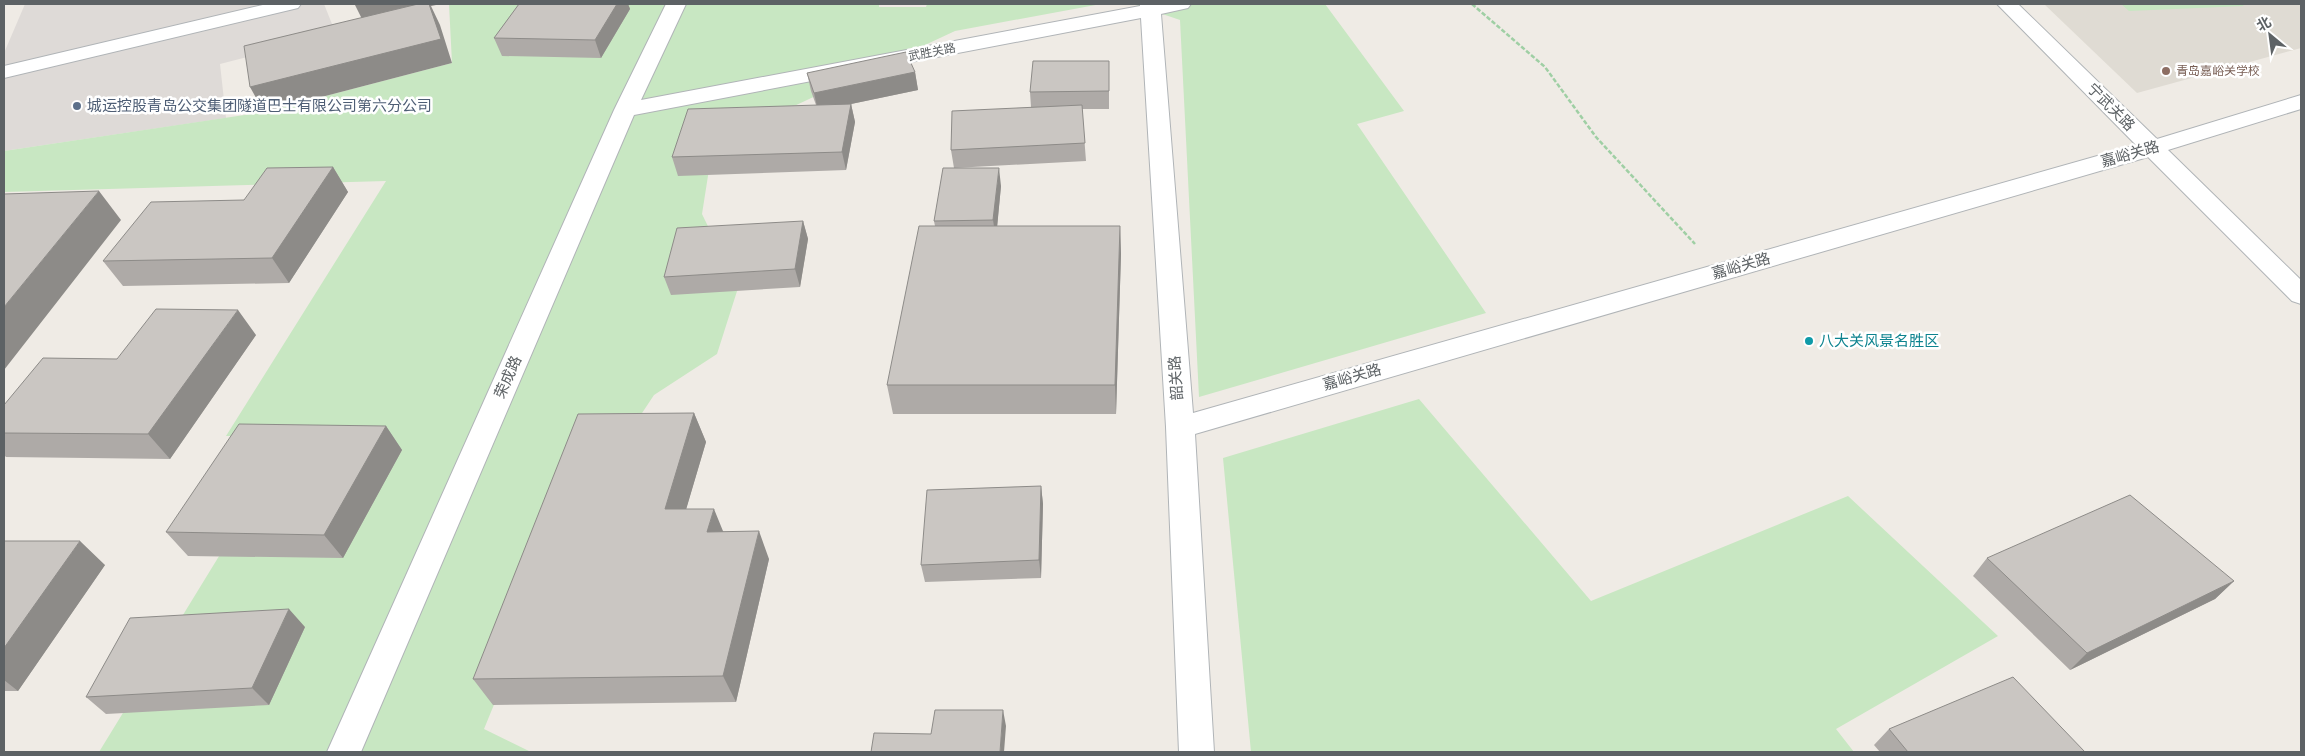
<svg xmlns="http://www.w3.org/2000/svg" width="2305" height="756" viewBox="0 0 2305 756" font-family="'Fira Sans','Noto Sans SC',sans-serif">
	<rect width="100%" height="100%" fill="#efebe5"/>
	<path fill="#dedad7" d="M25,4H324L336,34L220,64L226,118L4,151V53Z"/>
	<path fill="#dfdbd3" d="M2044,4H2301V48L2137,93Z"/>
	<path fill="#c8e7c2" d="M449,4H879V7H926L927,4H1101L955,31L713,144L702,214L738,288L717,354L654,395L567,526L484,729L531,752H99L292,437L226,436L386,181L4,192V151L264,112L452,63Z
		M1133,4H1325L1404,111L1357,124L1486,313L1199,397L1180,20Z
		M2121,4H2241L2244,6L2129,11Z
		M1419,399L1591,601L1848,496L1998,636L1836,729L1854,752H1251L1223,458Z"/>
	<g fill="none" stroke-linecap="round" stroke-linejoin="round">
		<defs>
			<path id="minor" d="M267,4H301L298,8L4,78V66Z
				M666,4H686L641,100L1140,6V4H1191L1188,8L1161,14L1193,413L2136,145L1997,4H2018L2157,139L2301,95V109L2168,150L2301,280V304L2292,301L2148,157L1195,434L1214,752H1179L1166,427L1141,18L634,115L361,752H327L614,110Z"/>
		</defs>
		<use href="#minor" stroke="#b0b4b7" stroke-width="2"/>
		<path stroke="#9fcfa4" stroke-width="2.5" stroke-dasharray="4.5 2" stroke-linecap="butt" d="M1472,4L1545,67L1596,137L1695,244"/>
		<use href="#minor" fill="#fff" fill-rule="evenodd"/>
	</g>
	<path fill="#aeaaa7" d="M519,4H628L630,9L601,58L502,56L494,38Z
		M915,72L918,90L851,104L855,122L846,170L678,176L672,157L816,105L811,91L807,73Z
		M1109,78V109H1082L1086,161L954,168L951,150L1031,107L1030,92Z
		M333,167L348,192L289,283L123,286L103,261L244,200Z
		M1001,186L997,226H1120L1121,254L1116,414H893L887,385L935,226L934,221Z
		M803,221L808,239L800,287L671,295L664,277Z
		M256,335L170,459L6,457L4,455V405L117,359Z
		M694,413L706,442L686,509L769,559L736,702L493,705L473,679Z
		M386,426L402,450L343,558L188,556L166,532Z
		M1041,486L1043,504L1041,578L925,582L921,565Z
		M4,541L105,565L18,691H4Z
		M1987,558L2234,581L2215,599L2070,670L1973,576Z
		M305,627L269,705L106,714L86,697Z
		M1889,729L2085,752H1880L1874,745Z"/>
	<path fill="#8d8b88" d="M360,4H441L431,6L440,25L452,63L264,112L250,87L364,23L355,5Z
		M617,4H628L630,9L601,58L595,40Z
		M915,72L918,90L851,104L855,122L846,170L842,152L818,111L814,93Z
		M333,167L348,192L289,283L272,258Z
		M999,168L1001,186L996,239L993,220Z
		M99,191L121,220L4,370V307Z
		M803,221L808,239L800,287L795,269Z
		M1120,226L1121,254L1116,414L1115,385Z
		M238,310L256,335L170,459L148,434Z
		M694,413L706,442L678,537L665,509Z
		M386,426L402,450L343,558L324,535Z
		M1041,486L1043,504L1041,578L1039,560Z
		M714,509L725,536L707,532Z
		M759,531L769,559L736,702L723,676Z
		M80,541L105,565L18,691L4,680V648Z
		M2234,581L2215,599L2070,670L2087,653Z
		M289,609L305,627L269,705L252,688Z
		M1003,710L1006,726L1004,752H1000Z"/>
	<path fill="#cac6c2" stroke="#8d8b88" d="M418,4H429L441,39L250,87L244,46Z
		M519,4H617L595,40L494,38Z
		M906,52L915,72L814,93L807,73Z
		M1033,61H1109V91L1030,92Z
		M851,104L842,152L672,157L688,109Z
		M1082,105L1085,143L951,150L952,111Z
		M333,167L272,258L103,261L151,202L244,200L267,168Z
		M943,168H999L993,220L934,221Z
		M99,191L4,307V194Z
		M803,221L795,269L664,277L677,228Z
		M919,226H1120L1115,385H887Z
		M156,309L238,310L148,434L4,433V405L43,358L117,359Z
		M694,413L665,509H714L707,532L759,531L723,676L473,679L578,414Z
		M239,424L386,426L324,535L166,532Z
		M1041,486L1039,560L921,565L927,490Z
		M2130,495L2234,581L2087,653L1987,558Z
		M4,541H80L4,648Z
		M289,609L252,688L86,697L130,618Z
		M2013,677L2085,752H1908L1889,729Z
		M935,710H1003L1000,752H871L874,733L931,734Z"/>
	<circle fill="#8d6e63" stroke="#fff" stroke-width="2" cx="2166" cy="71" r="5"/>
	<circle fill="#5c6f8a" stroke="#fff" stroke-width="2" cx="77" cy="106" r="5"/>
	<circle fill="#0f9aa8" stroke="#fff" stroke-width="2" cx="1809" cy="341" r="5"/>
	<g text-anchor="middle" stroke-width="5" stroke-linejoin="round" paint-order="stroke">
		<g font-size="12" fill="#5d6265" stroke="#fff">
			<text transform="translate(932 52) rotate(-11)" y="4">武胜关路</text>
		</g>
		<g font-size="12" fill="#785e54" stroke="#fff" text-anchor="start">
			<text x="2176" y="75">青岛嘉峪关学校</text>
		</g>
		<g font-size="15" fill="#4e5e75" stroke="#fff" text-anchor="start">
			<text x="87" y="111">城运控股青岛公交集团隧道巴士有限公司第六分公司</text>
		</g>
		<g font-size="15" fill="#5d6265" stroke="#fff">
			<text transform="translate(2111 107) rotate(45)" y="5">宁武关路</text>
			<text transform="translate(2130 154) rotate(-16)" y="5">嘉峪关路</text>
			<text transform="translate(1741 266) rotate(-16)" y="5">嘉峪关路</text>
			<text transform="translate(508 377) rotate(-66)" y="5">荣成路</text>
			<text transform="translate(1352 377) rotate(-16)" y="5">嘉峪关路</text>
			<text transform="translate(1176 378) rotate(-94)" y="5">韶关路</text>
		</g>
		<g font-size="15" fill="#0d838f" stroke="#fff" text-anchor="start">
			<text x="1819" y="346">八大关风景名胜区</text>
		</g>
	</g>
	<rect width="2305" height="756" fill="none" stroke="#5d6265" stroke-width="10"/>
	<g transform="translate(2270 35) rotate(331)" stroke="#ffffff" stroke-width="4" paint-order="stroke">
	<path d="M0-4L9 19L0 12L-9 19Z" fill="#5d6265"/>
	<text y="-8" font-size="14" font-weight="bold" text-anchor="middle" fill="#5d6265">北</text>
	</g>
</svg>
